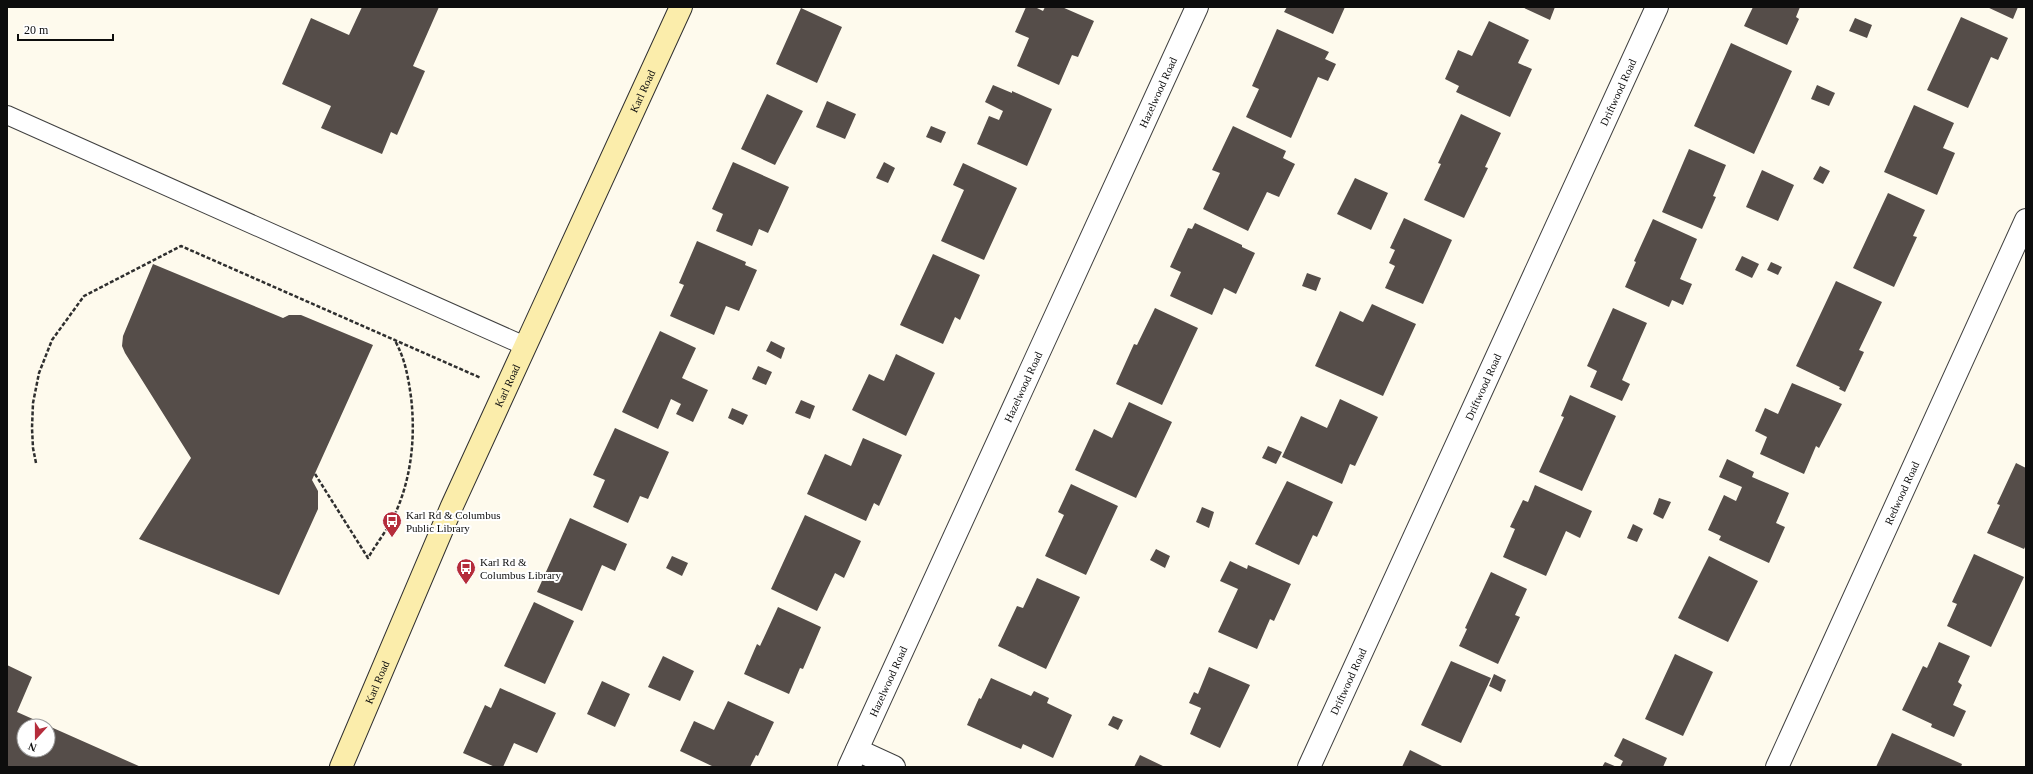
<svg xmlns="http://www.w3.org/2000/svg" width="2033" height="774" viewBox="0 0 2033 774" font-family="Georgia,serif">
	<rect width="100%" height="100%" fill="#fefaed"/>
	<path fill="#554d49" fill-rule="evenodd" d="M362,7H439L413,66L425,71L397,135L391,132L382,154L321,128L331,106L282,84L311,18L349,35Z
		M1026,7H1035L1043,11L1045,7H1062L1094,21L1078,57L1072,55L1059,85L1017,66L1029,38L1015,32Z
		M1287,7H1345L1333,34L1284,12Z
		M1522,7H1555L1550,20Z
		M1753,7H1800L1796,17L1799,19L1787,45L1744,26Z
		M1987,7H2018L2013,19Z
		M801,8L842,27L817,83L776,64Z
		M1961,17L2008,38L1998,60L1991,57L1968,108L1927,90Z
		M1855,18L1872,25L1867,38L1849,31Z
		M1489,21L1529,40L1518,63L1532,69L1510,117L1456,92L1459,86L1445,79L1458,50L1472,56Z
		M1277,29L1329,52L1325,59L1336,64L1328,81L1318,77L1291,138L1246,117L1259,89L1252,86Z
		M1731,43L1792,71L1754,154L1694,126Z
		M993,85L1012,93V91L1052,109L1027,166L977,144L989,116L999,120L1003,111L985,102Z
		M1817,85L1835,93L1829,106L1811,99Z
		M767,94L803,111L775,165L741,149Z
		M827,101L856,114L845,139L816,127Z
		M1914,105L1954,123L1943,148L1955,153L1937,195L1884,172Z
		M1461,114L1501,133L1485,167L1488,168L1464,218L1424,200L1441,164L1438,163Z
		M931,126L946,132L941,143L926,137Z
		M1233,126L1286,151L1283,158L1295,164L1279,197L1267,192L1248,231L1203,209L1220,173L1212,170Z
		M1689,149L1726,165L1713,196L1716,197L1702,229L1662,212Z
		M733,162L789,187L768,233L759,229L752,246L716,231L723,214L712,209Z
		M884,162L895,168L888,183L876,178Z
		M963,163L1017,188L984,260L941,241L964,190L953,185Z
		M1820,166L1830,171L1823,184L1813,179Z
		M1762,170L1794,185L1778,221L1746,207Z
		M1355,178L1388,193L1371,230L1337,214Z
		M1888,193L1925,210L1913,236L1917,237L1894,287L1853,268Z
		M1404,218L1452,240L1423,304L1385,288L1395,266L1389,263L1395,250L1390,248Z
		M1653,219L1697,239L1680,279L1692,284L1683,305L1672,300L1669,307L1625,287L1636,262L1634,261Z
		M1195,223L1242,245V247L1255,253L1236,294L1224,288L1212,315L1170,296L1181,272L1170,267L1188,228L1192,229Z
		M697,241L746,262L745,265L757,270L739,311L726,306L714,335L670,316L684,285L679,283Z
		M933,254L980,275L960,320L955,317L943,344L900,325Z
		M1742,256L1759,264L1752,278L1735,270Z
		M1771,262L1782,267L1778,275L1767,270Z
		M153,264L283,318L289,315H301L373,345L312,480L318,491V509L279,595L139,539L191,458L125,353L122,346L123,336Z
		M1307,273L1321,278L1316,291L1302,286Z
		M1836,281L1882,302L1859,350L1864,352L1845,392L1839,389L1840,387L1796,366Z
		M1372,304L1416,324L1383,396L1315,366L1340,311L1363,322Z
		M1155,308L1198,328L1162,405L1116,384L1134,344L1137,345Z
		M1613,308L1647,323L1622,380L1630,384L1622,401L1590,387L1597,371L1587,366Z
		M660,331L696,348L682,378L708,390L693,422L676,414L681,404L671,399L658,429L622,412Z
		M771,341L785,348L781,359L766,351Z
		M896,354L935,373L906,436L852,410L869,374L884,381Z
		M758,366L772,372L766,385L752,379Z
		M1792,383L1842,404L1819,448L1816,446L1804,474L1760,454L1767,437L1755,431L1765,408L1778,414Z
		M1570,395L1616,416L1582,491L1539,472L1564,417L1561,416Z
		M1340,399L1378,417L1355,466L1350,464L1342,484L1282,457L1301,416L1327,428Z
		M801,400L815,406L810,419L795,413Z
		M1129,402L1172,422L1136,498L1075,470L1094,429L1112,438Z
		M732,408L748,415L743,425L728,418Z
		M615,428L669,452L648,499L640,496L628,523L593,507L605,480L593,475Z
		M863,438L902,455L879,506L874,503L866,521L807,494L825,454L851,466Z
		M1268,446L1282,452L1276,464L1262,458Z
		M1727,459L1754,472L1752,477L1789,493L1776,523L1785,527L1769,563L1719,540L1721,536L1708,530L1724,495L1736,501L1742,487L1719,477Z
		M2016,463L2026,468V545L2024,549L1987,533L2000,505L1997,504Z
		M1287,481L1333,502L1317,537L1313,535L1299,565L1255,544Z
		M1071,484L1118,506L1086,575L1045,556L1064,515L1058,512Z
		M1535,485L1592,511L1580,538L1566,531L1546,576L1503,557L1515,529L1510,527L1523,500L1528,502Z
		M1659,498L1671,502L1663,519L1653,514Z
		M1202,507L1214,512L1209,528L1196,522Z
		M805,515L861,541L844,578L835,573L817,611L771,589Z
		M570,518L627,544L615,571L602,565L582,611L537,592Z
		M1633,524L1643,529L1637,542L1627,538Z
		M1156,549L1170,556L1165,568L1150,560Z
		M1974,554L2024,577L1991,647L1947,626L1957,604L1952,602Z
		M672,556L688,563L682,576L666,568Z
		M1709,556L1758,581L1728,642L1678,618Z
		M1230,561L1247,569L1248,565L1291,584L1274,621L1270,619L1257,649L1218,632L1238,589L1220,581Z
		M1491,572L1527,589L1515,615L1520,617L1498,664L1459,646L1467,629L1465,628Z
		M1037,578L1080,597L1046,669L998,646L1017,606L1023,608Z
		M534,602L574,621L545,684L504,666Z
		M778,607L821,627L803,669L800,668L789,694L744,674L757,644L760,646Z
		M1939,642L1970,656L1958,682L1962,685L1953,705L1966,711L1954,737L1931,727L1932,724L1902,710L1923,666L1927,668Z
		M1675,654L1713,672L1683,736L1645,719Z
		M663,656L694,671L680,701L648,687Z
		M1451,661L1491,678L1461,743L1421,725Z
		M7,665L32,677L17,712L141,767H7ZM24,726H48V750H24Z
		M1209,667L1250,685L1220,748L1190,734L1201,708L1189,703L1194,692L1198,694Z
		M1494,674L1506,680L1501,692L1489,686Z
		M991,678L1031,696L1034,691L1049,698L1047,703L1072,715L1053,758L1023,744L1021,749L967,725L979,698L981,699Z
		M602,681L630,694L615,727L587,714Z
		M500,688L556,713L537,753L514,743L503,767H495L463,753L485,705L491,708Z
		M728,701L774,722L758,756L756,755L750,767H714L680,751L694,721L714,730Z
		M1113,716L1123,720L1118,730L1108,725Z
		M1892,733L1962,764L1961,767H1876Z
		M1623,738L1667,758L1663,767H1620L1623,761L1614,756Z
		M1410,750L1444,767H1402Z
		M1140,755L1165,767H1134Z
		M1605,762L1617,767H1602Z"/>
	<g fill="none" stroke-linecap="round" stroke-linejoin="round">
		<defs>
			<path id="service" d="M7,115L525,346"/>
			<g id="minor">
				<path d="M857,750L894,767"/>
				<path id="s1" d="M849,767L1197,7"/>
				<path id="s2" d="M1309,767L1657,7"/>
				<path id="s3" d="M1777,767L2026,220"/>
			</g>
			<g id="secondary">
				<path id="s4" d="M341,767L452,506L681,7"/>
			</g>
		</defs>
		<use href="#service" stroke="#404040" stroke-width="20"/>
		<use href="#minor" stroke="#404040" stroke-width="24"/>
		<use href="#secondary" stroke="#2f2f2f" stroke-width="24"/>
		<path stroke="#2f2f2f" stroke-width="2.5" stroke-dasharray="4 2" stroke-linecap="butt" d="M36,463L33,448L32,428L33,403L39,373L52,340L84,296L181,246L481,378
			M315,474L368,558C375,546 384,534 391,522C411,484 416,439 411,397C408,376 405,358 394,339"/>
		<use href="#service" stroke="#fff" stroke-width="18"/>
		<use href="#minor" stroke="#fff" stroke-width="22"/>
		<use href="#secondary" stroke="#fbedab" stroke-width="22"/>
	</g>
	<defs>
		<symbol id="bus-pin" viewBox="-11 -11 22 30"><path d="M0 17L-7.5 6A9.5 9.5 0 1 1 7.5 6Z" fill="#b52c3b" stroke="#fff"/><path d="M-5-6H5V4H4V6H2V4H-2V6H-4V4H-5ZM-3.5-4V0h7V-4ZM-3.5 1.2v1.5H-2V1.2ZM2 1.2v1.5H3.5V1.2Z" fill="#fff"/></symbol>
	</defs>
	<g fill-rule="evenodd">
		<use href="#bus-pin" x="381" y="510" width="22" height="30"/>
		<use href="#bus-pin" x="455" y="557" width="22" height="30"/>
	</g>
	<g text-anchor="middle" stroke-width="4" stroke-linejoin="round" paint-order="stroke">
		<g font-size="11" fill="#0d0d0d" stroke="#fff">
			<text dy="4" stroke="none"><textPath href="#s4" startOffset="740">Karl Road</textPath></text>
			<text dy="4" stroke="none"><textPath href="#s1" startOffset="742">Hazelwood Road</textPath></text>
			<text dy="4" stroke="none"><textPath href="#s2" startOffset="742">Driftwood Road</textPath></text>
			<text dy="4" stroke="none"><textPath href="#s4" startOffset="416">Karl Road</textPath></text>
			<text dy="4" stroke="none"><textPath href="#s1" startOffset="418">Hazelwood Road</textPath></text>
			<text dy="4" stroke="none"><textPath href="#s2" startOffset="418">Driftwood Road</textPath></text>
			<text dy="4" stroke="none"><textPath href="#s3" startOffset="301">Redwood Road</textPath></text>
			<text dy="4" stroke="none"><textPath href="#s4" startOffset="92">Karl Road</textPath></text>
			<text dy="4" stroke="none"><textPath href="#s1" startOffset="94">Hazelwood Road</textPath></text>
			<text dy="4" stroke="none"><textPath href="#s2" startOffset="94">Driftwood Road</textPath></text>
		</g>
		<g font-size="11" fill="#0d0d0d" stroke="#fff" text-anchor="start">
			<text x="406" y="519">Karl Rd &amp; Columbus<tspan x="406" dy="13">Public Library</tspan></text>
			<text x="480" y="566">Karl Rd &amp;<tspan x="480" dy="13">Columbus Library</tspan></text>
		</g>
	</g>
	<rect width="2033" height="774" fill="none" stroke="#0d0d0d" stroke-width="16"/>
	<g transform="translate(36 738) rotate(201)"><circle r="19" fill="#ffffff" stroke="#9e9e9e"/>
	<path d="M0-3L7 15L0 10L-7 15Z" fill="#b52c3b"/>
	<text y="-6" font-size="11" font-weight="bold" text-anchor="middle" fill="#0d0d0d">N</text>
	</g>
	<path d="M18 34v6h95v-6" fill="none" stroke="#0d0d0d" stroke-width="2"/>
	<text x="24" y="34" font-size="12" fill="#0d0d0d" stroke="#ffffff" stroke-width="3" paint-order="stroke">20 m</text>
</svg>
